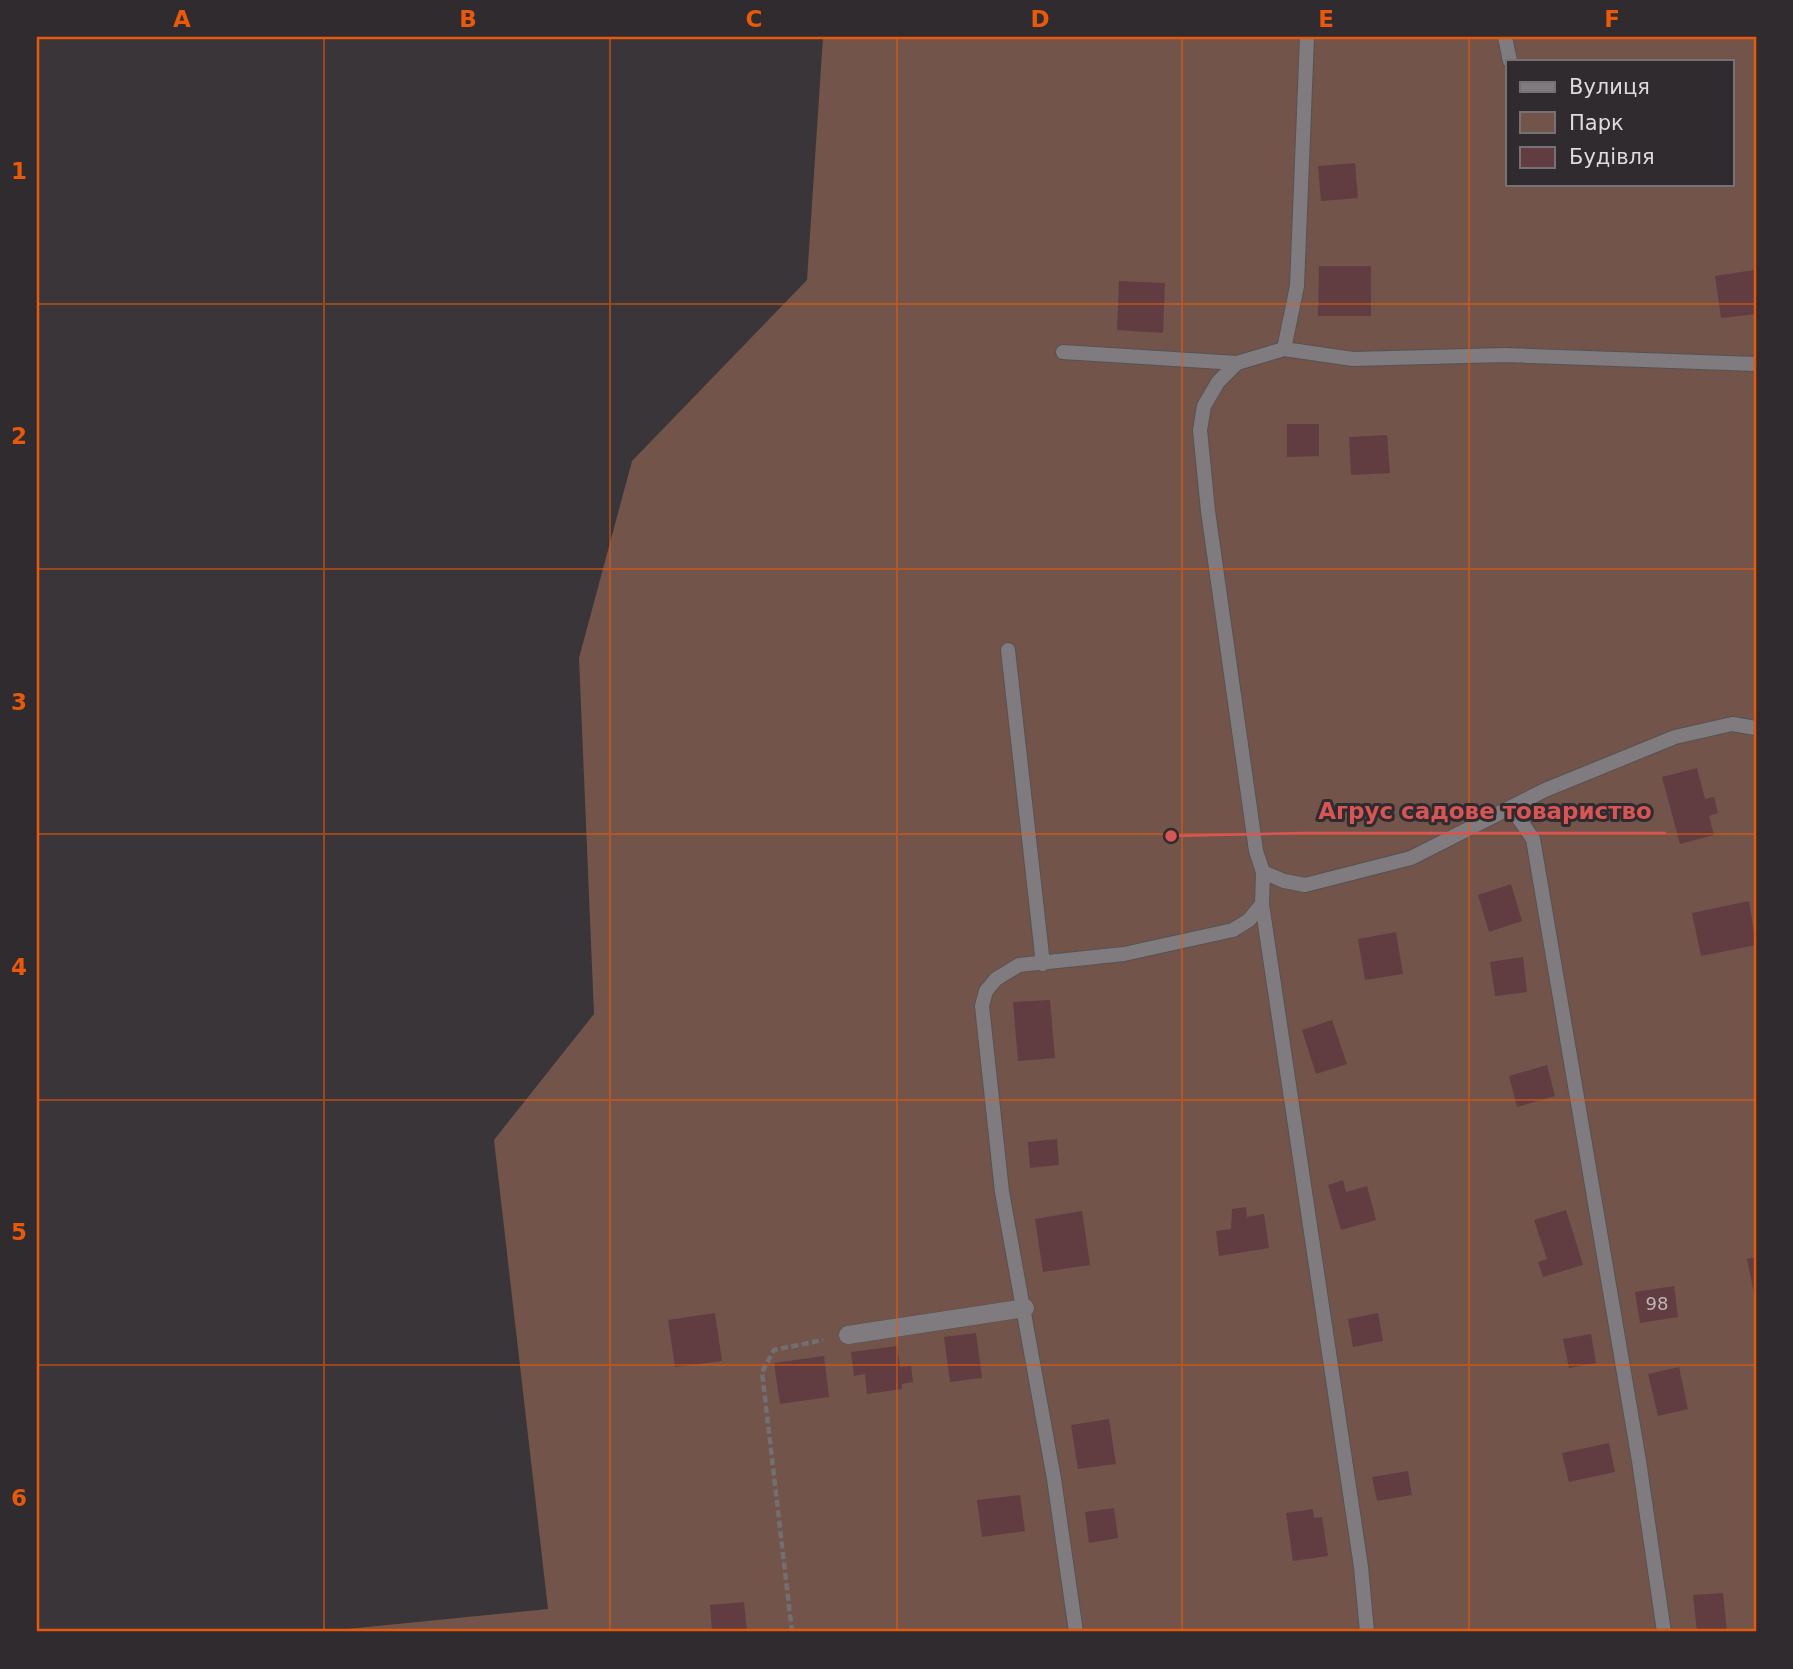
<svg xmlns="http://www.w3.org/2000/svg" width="1793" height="1669" viewBox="0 0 1793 1669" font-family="'DejaVu Sans',sans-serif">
	<rect width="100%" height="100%" fill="#3a3538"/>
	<path fill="#72544a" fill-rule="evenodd" d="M823,37H1756V1632H317L548,1609L494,1140L594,1014L579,658L632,461L807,280ZM1508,61H1732V184H1508Z"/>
	<path fill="#613d42" d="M1355,163L1358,198L1321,201L1318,166Z
		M1319,266H1371V316H1318Z
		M1754,270L1756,314L1721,318L1715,276Z
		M1119,281L1165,283L1163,333L1117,330Z
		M1287,424H1319V456L1287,457Z
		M1387,435L1390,473L1351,475L1349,437Z
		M1697,768L1705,799L1714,797L1718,813L1709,816L1714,835L1680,844L1662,777Z
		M1511,884L1522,921L1489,932L1478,895Z
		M1749,901L1756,945L1701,956L1692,913Z
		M1396,932L1403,974L1365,980L1358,939Z
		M1523,957L1527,992L1495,996L1490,962Z
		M1050,1000L1055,1058L1018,1061L1013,1002Z
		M1332,1020L1347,1064L1316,1074L1302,1030Z
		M1547,1065L1555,1096L1517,1107L1509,1076Z
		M1057,1139L1059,1165L1030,1168L1028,1142Z
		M1343,1180L1346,1192L1367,1186L1376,1220L1341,1230L1328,1185Z
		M1246,1207L1247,1217L1264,1214L1269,1248L1219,1256L1216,1231L1231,1229L1232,1209Z
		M1566,1210L1583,1265L1543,1277L1538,1262L1547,1259L1534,1220Z
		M1082,1211L1090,1265L1043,1272L1035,1219Z
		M1756,1257V1298H1755L1747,1259Z
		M1674,1286L1678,1317L1640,1323L1635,1292Z
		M715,1313L722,1361L675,1367L668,1320Z
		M1378,1313L1383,1341L1353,1347L1348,1319Z
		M976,1333L982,1378L950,1382L944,1337Z
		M1591,1334L1596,1363L1569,1368L1563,1339Z
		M897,1346L900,1367L911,1366L913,1382L902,1384V1389L867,1394L865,1374L854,1376L851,1352Z
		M824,1356L829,1397L780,1404L774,1363Z
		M1679,1367L1688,1409L1658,1416L1648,1374Z
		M1109,1419L1116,1464L1078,1469L1071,1425Z
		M1609,1443L1615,1472L1569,1482L1562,1453Z
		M1408,1471L1412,1495L1377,1501L1372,1477Z
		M1020,1495L1025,1531L982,1537L977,1500Z
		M1114,1508L1118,1538L1089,1543L1085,1512Z
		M1313,1509L1314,1518L1322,1517L1328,1556L1293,1561L1286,1513Z
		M1723,1593L1727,1632H1697L1693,1595Z
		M744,1602L747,1632H712L710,1605Z"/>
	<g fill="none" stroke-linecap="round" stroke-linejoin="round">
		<defs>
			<path id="lane" d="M1505,37L1510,61
				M1284,349L1297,286L1307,37
				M1063,352L1237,363
				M1008,650L1043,964
				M1511,807L1533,839L1639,1461L1664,1632
				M1263,872L1284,881L1305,885L1411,858L1545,790L1675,737L1732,724L1756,728
				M1076,1632L1054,1479L1002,1192L982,1006L986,991L996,979L1019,965L1124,954L1233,930L1249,920L1262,904
				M1367,1632L1361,1567L1262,904L1263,872L1256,851L1208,511L1200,430L1204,406L1218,382L1237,363L1284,349L1353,359L1505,355L1756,364"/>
			<path id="street" d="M848,1335L1025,1308"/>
		</defs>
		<use href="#lane" stroke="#565254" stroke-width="16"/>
		<use href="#street" stroke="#565254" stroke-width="19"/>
		<path stroke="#736f71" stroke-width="4.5" stroke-dasharray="7 3.5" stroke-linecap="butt" d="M1755,600L1756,601
			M792,1632L762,1372L774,1350L823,1340"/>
		<use href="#lane" stroke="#807b7e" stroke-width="14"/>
		<use href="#street" stroke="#807b7e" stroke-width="18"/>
	</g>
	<path fill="none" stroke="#e8590c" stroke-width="2" stroke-opacity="0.55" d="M324,37V1632M610,37V1632M897,37V1632M1182,37V1632M1469,37V1632M37,304H1756M37,569H1756M37,834H1756M37,1100H1756M37,1365H1756"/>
	<g text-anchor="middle" stroke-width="6" stroke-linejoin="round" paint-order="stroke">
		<g font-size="18" fill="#bfb4b6">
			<text x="1657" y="1310">98</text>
		</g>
	</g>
	<path fill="none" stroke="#d85555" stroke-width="2.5" d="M1171 836L1304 833H1666"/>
	<circle fill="#d85555" stroke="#2f2b2e" stroke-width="2.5" cx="1171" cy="836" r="7"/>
	<g font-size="23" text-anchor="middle" font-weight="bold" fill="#d85555" stroke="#2f2b2e" stroke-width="6" stroke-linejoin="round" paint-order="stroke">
		<text x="1485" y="819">Агрус садове товариство</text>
	</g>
	<rect width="1793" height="1669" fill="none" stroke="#2f2b2e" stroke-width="77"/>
	<rect x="1506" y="60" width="228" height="126" fill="#2f2b2e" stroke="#757174" stroke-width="2"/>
	<rect x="1520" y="82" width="35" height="10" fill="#807b7e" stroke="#757174" stroke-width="2"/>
	<text x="1569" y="94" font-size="21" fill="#dedbdd">Вулиця</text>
	<rect x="1520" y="112" width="35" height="21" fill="#72544a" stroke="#757174" stroke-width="2"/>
	<text x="1569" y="130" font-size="21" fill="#dedbdd">Парк</text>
	<rect x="1520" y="147" width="35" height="21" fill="#613d42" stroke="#757174" stroke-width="2"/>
	<text x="1569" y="164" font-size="21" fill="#dedbdd">Будівля</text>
	<rect x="38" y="38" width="1717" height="1592" fill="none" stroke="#e8590c" stroke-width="2.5"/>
	<g font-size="23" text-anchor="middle" font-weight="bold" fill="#e8590c">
		<text x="182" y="27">A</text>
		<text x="468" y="27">B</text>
		<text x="754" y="27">C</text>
		<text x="1040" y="27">D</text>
		<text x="1326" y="27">E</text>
		<text x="1612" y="27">F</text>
		<text x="19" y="179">1</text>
		<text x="19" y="444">2</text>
		<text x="19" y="710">3</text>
		<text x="19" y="975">4</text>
		<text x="19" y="1240">5</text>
		<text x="19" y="1506">6</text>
	</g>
</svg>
